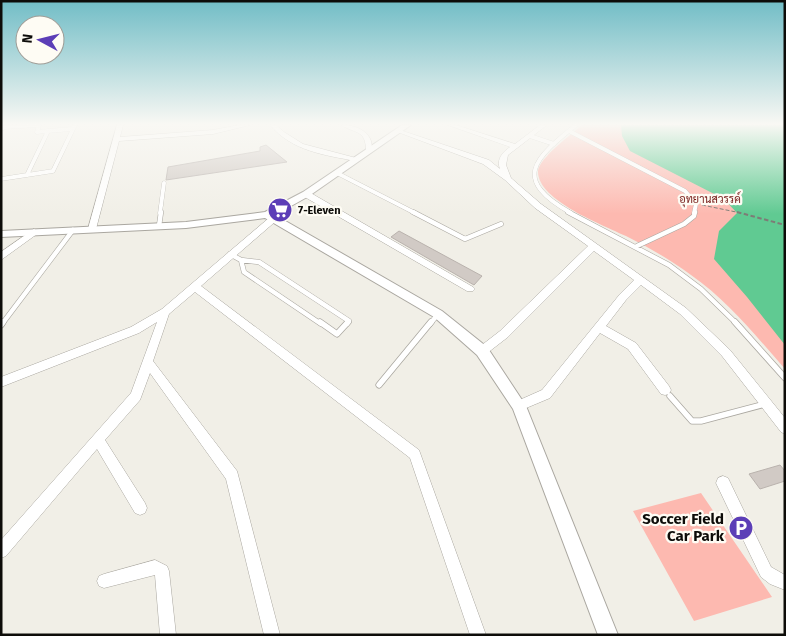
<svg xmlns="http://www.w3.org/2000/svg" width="786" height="636" viewBox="0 0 786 636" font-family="'Fira Sans',Sarabun,sans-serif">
	<rect width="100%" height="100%" fill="#f1efe7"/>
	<path fill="#fdb9b0" d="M582,125H785V369C756,336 727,300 691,275C671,260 648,247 626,236C603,225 537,200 538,171C539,158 572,134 582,125Z
		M701,493L772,597L694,621L633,511Z"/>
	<path fill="#60ca92" d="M621,125H785V345L747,297L714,259L719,231L737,213L724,199L630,151L622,136Z"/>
	<path fill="#d1cac5" stroke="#b9b2ad" d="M266,145L287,162L166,180L168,167L260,151V147Z
		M399,231L482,276L474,285L391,237Z
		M780,465L785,471V481L760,489L749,474Z"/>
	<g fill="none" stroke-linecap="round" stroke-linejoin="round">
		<defs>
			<path id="service-far2" d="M1,129L5,127L39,125L37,132L48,131L27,175
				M48,131L72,129
				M569,131L685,191L696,204L694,213
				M530,136L554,144
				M337,173L415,213
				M1,179L53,171L75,125
				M160,213L164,183
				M571,213C511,179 534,159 576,125"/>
			<path id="service-far1" d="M413,212L465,239L501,224
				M568,212L669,265L701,289L737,324
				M159,226L161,212
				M637,246L684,224L694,216L695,212
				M230,254L241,260
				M241,260L259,262L349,321L347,324
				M241,260L244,272L321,324
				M2,324L73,230
				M430,324L438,314"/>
			<path id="service" d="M320,322L337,334L348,322
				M735,322L785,378
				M1,325L3,322
				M379,385L431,322
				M670,396L692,421H701L765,404"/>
			<path id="minor" d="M117,125H123L120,137L213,130L239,125H250L213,134L119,141L96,229L92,232L88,229Z
				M270,125H276L284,132L303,144L360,159L356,161C324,155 292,151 270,125Z
				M341,125C357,124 376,134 371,152L366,151C366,129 355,134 341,125Z
				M448,125H456L515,144L540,125H547L508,155L506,165L511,178L541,204L686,308L730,350L785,418V434L781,432L722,356L680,314L641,285L626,300L606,326L636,343L669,386L671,390L669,394L665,395L661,394L628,349L600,333L550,398L519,411L515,410L513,406L515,402L542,390L620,294L634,280L594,251L508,337L486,354L482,355L478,354L477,351L478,348L500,331L588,246L535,208L505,180L483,164L395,131L400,130L489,160L500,169C496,159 503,152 510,147Z
				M303,192H309L473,287L475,289L473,291H467L303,196Z
				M273,216L276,217V221L201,286L419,450L486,635H470L410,458L195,292L169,314L153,361L237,471L280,635H264L226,479L150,373L140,400L105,440L145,503L147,508L145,513L140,515L135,513L97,449L6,556L1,558V540L131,393L157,322L139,333L1,387V377L131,327L162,309L270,217Z
				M34,229L38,232L37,234L1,260V252Z
				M723,476L728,478L771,567L785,575V590L770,584L761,577L716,483L718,478Z
				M155,560L167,566L169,571L176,635H160L155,575L104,588L99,586L97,581L99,576L104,574Z"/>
			<path id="tertiary" d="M402,125H411L309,196L275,215L442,311L487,347L526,406L618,635H598L513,409L477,355L434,317L265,218L186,228L1,237V231L186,222L265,212L303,192Z"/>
		</defs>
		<use href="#service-far2" stroke="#aaa7a0" stroke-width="4.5"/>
		<use href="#service-far1" stroke="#aaa7a0" stroke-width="5.5"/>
		<use href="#service" stroke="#aaa7a0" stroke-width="7"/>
		<use href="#minor" stroke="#aaa7a0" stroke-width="1"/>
		<use href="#tertiary" stroke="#aaa7a0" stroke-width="2"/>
		<path stroke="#7d7c76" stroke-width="1" stroke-dasharray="4 2" stroke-linecap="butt" d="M702,205L741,213"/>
		<path stroke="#7d7c76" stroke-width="2" stroke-dasharray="4.5 2.5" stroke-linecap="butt" d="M737,212L785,225"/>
		<use href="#service-far2" stroke="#fff" stroke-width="4"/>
		<use href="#service-far1" stroke="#fff" stroke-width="4.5"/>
		<use href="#service" stroke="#fff" stroke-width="5.5"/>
		<use href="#minor" fill="#fff" fill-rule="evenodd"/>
		<use href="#tertiary" fill="#fff" fill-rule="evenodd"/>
	</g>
	<linearGradient id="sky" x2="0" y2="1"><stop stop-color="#71bdc6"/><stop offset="0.58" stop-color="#f9f8f4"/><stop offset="1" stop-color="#f9f8f4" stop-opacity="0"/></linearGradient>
	<rect width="786" height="214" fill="url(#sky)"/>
	<defs>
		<symbol id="supermarket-disc" viewBox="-11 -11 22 22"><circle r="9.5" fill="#5c3eb7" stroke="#fefcf4"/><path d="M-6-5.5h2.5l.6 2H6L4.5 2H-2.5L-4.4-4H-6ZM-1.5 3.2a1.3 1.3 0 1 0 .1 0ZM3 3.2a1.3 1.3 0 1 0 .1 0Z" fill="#fff"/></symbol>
		<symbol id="parking-disc" viewBox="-11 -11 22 22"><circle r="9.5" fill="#5c3eb7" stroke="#fefcf4"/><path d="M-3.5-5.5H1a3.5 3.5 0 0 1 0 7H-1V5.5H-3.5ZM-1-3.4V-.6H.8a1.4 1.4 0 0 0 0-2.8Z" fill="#fff"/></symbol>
	</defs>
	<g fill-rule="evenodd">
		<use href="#supermarket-disc" x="266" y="196" width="28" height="28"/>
		<use href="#parking-disc" x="727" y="514" width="28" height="28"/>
	</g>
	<g text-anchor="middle" stroke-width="4.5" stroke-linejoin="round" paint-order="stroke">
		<g font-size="11" fill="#761a17" stroke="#fefcf4">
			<text x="710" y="203">อุทยานสวรรค์</text>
		</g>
		<g font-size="11" font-weight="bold" fill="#0d0c09" stroke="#fefcf4" text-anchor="start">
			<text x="298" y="214">7-Eleven</text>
		</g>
		<g font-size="15" font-weight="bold" fill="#0d0c09" stroke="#fefcf4" text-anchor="end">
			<text x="724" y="524">Soccer Field<tspan x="724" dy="17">Car Park</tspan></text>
		</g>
	</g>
	<rect width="786" height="636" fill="none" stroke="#0d0c09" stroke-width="5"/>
	<g transform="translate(40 40) rotate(277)"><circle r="24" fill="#fefcf4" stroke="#9e9c96"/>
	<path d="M0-4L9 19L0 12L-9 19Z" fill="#5c3eb7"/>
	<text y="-8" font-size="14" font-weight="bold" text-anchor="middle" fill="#0d0c09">N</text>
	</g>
</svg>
